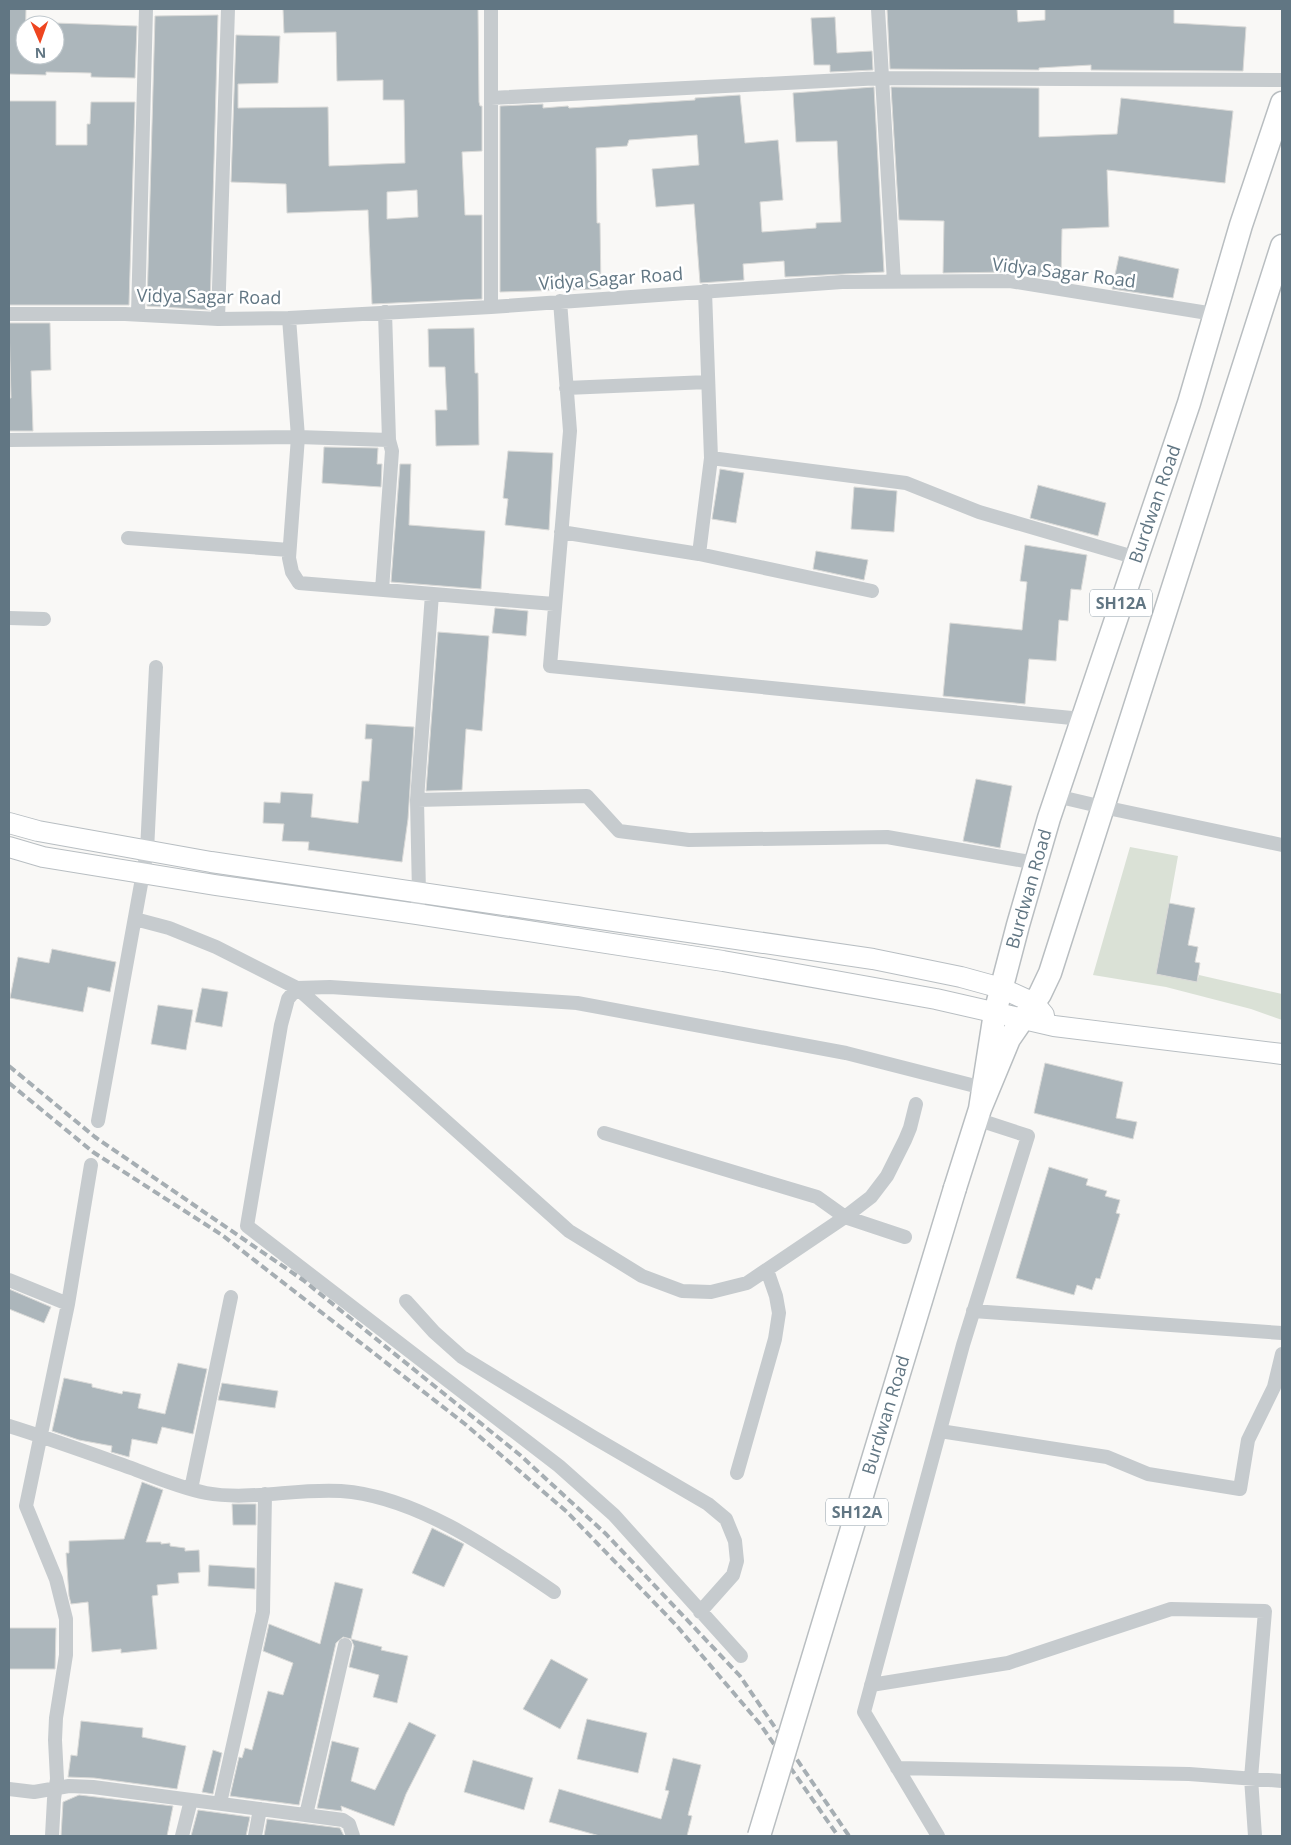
<svg xmlns="http://www.w3.org/2000/svg" width="1291" height="1845" viewBox="0 0 1291 1845" font-family="'Open Sans',sans-serif">
	<rect width="100%" height="100%" fill="#f9f8f6"/>
	<path fill="#dae1d6" d="M1130,847L1178,856L1157,974L1197,982L1199,975L1282,994V1020L1251,1009L1166,987L1093,975Z"/>
	<path fill="#acb6bb" stroke="#dadad8" fill-rule="evenodd" d="M9,9H26L25,55H55V23L137,26L135,78L91,77V73L46,72V75L9,74Z
		M283,9H478L479,102L480,106H482V151L462,152L465,215H482V299L372,304L368,210L287,213L286,184L231,182L236,35L280,36L278,83L238,84V108L328,107L329,166L405,163L404,100H383V80L337,81L336,32L284,33ZM417,190L418,217L387,219V192Z
		M887,9H1017L1018,22L1045,20V9H1174V23L1246,27L1243,71L1091,70V65L1039,68V70L890,69Z
		M218,15L210,310L147,306L155,16Z
		M835,17L837,53L872,51L873,70L830,72V65H814L811,18Z
		M874,87L884,272L785,277L784,261L743,264L744,280L700,283L694,204L656,207L652,169L699,165L697,135L629,140L627,146L596,148L597,223H600L601,289L500,292V106L543,104V108L568,106L569,108L695,100V98L740,95L745,143L778,140L783,200L760,202L762,232L816,228V223L841,222L837,141L796,142L793,93Z
		M891,87L1039,88V137L1117,134L1121,98L1233,111L1225,183L1107,170L1109,227L1062,229L1061,280L1010,272L943,273L944,221L899,220Z
		M9,101H56V145H87V124H90L91,102H135L129,305H9Z
		M1119,256L1179,269L1173,298L1112,289Z
		M9,323H50L51,370L31,371L33,431H9V398H11Z
		M474,328L475,373H478L479,445L436,446L435,410H447L445,367H429L428,329Z
		M324,447L378,448L377,464H382L381,487L322,483Z
		M508,451L553,453L549,530L505,525L508,499L503,498Z
		M400,464H411L409,525L485,531L481,589L391,582Z
		M720,469L744,473L736,523L712,519Z
		M1038,485L1106,503L1098,536L1030,518Z
		M854,487L897,491L894,532L851,529Z
		M1025,545L1087,555L1081,590L1071,589L1068,621L1059,620L1056,661L1029,659L1025,704L943,696L950,623L1022,630L1027,582L1020,581Z
		M816,551L868,560L864,580L813,569Z
		M495,608L528,611L526,636L492,633Z
		M438,632L489,636L482,731L466,729L462,790L426,791Z
		M366,724L414,727L408,819L402,862L308,850L309,842L282,841L284,824L263,823L264,802L280,803L281,792L313,794L311,817L358,823L362,781H369L372,739H365Z
		M976,779L1012,786L1000,848L963,841Z
		M1169,903L1195,908L1188,945L1198,947L1195,962L1200,963L1197,982L1156,974Z
		M52,949L116,962L110,992L88,987L83,1012L10,998L18,957L49,963Z
		M202,988L228,992L222,1027L195,1022Z
		M158,1005L193,1010L186,1050L151,1044Z
		M1045,1063L1123,1082L1116,1118L1137,1122L1133,1139L1034,1113Z
		M1049,1167L1088,1179L1086,1185L1107,1191L1105,1196L1120,1200L1116,1213L1120,1214L1100,1279L1096,1278L1092,1290L1077,1285L1074,1295L1016,1278Z
		M9,1289L51,1307L44,1323L9,1309Z
		M178,1363L207,1369L193,1434L162,1427L157,1444L132,1439L129,1457L111,1452L112,1446L79,1440L52,1431L64,1378L92,1384V1387L122,1394L123,1391L141,1394L138,1408L165,1414Z
		M222,1383L278,1391L275,1408L218,1400Z
		M142,1482L163,1490L146,1542H161V1544L170,1543V1546L185,1548V1551L199,1550L200,1572L178,1573L179,1583L157,1585L158,1595L152,1596L157,1649L121,1653V1649L92,1652L88,1602L71,1604L69,1596L66,1553H69V1541L124,1539Z
		M232,1504H256V1525H233Z
		M432,1528L464,1544L444,1587L412,1573Z
		M209,1565L255,1568V1589L208,1586Z
		M335,1582L363,1589L351,1639L343,1637L336,1643L299,1805L230,1796L239,1757L242,1758L245,1748L252,1750L268,1691L283,1695L293,1663L263,1651L269,1624L320,1644Z
		M9,1628H56L55,1669H9Z
		M351,1639L382,1647L381,1650L408,1656L397,1703L373,1697L379,1675L349,1667L354,1646Z
		M551,1659L588,1679L560,1729L523,1709Z
		M587,1719L647,1733L638,1773L577,1759Z
		M81,1721L143,1728L142,1737L186,1746L177,1789L94,1778L68,1777L71,1755L77,1756Z
		M409,1722L436,1735L406,1794L394,1826L341,1806L342,1811L317,1808L332,1741L359,1748L351,1781L375,1790Z
		M213,1750L222,1753L213,1794L202,1792Z
		M673,1758L701,1765L688,1815L692,1816L687,1836H600L549,1822L559,1789L661,1819L669,1791L665,1790Z
		M473,1760L533,1778L524,1810L464,1792Z
		M79,1795L173,1806L167,1836H61L63,1802Z
		M198,1810L250,1817L246,1836H191Z
		M267,1819L340,1828L344,1836H264Z"/>
	<g fill="none" stroke-linecap="round" stroke-linejoin="round">
		<defs>
			<path id="secondary" d="M9,823L38,831L211,862L873,959L961,977L1001,988L1034,1003L1044,1015
				M9,847L43,857L215,885L417,914L723,961L936,999L1054,1026L1282,1054"/>
			<path id="primary" d="M980,1109L995,1013L1018,925L1049,818L1189,403L1241,225L1282,103
				M955,1188L980,1109L1009,1039L1040,994L1050,973L1282,246"/>
		</defs>
		<use href="#secondary" stroke="#b8bec2" stroke-width="22"/>
		<use href="#primary" stroke="#b9bec1" stroke-width="25"/>
		<path stroke="#c6cbce" stroke-width="14" d="M491,9V307
			M878,9L894,282
			M491,98L882,78L1282,80
			M560,301L570,431L550,666L1082,719
			M9,314H125L218,319L289,318L491,307L842,282L1010,281L1214,314
			M138,314L146,9
			M289,318L298,437L289,558L292,572L299,583L554,604
			M218,319L228,9
			M566,388L708,382
			M9,440L298,437L389,440
			M711,458L906,483L979,512L1137,558
			M561,532L699,554L872,591
			M128,538L289,550
			M699,554L711,458L705,291
			M382,590L392,451L389,440L385,312
			M9,618L44,619
			M1056,796L1103,807L1282,845
			M417,800L587,796L619,831L689,840L887,837L1036,863
			M417,914L419,893L417,800L432,594
			M135,919L169,928L216,947L297,988L569,1231L642,1276L682,1291L711,1292L747,1283L845,1217L871,1197L887,1176L905,1140L910,1128L916,1104
			M98,1121L147,851L156,667
			M604,1133L817,1197L845,1217L905,1237
			M9,1280L68,1304
			M406,1301L434,1332L462,1357L593,1437L708,1504L726,1519L735,1541L737,1561L733,1575L700,1612
			M973,1311L1282,1333
			M9,1426C51,1439 92,1454 134,1469C157,1478 181,1488 206,1493C250,1501 296,1488 341,1491C416,1496 494,1551 554,1592
			M940,1431L1107,1457L1148,1474L1240,1489L1248,1440L1274,1387L1282,1354
			M737,1473L775,1339L779,1313L776,1296L767,1270
			M191,1489L231,1297
			M741,1656L614,1515L559,1466L247,1226L281,1025L288,999L297,988L330,987L577,1003L846,1053L983,1088
			M871,1685L1008,1663L1171,1609L1265,1611L1251,1778L1255,1836
			M897,1768L1189,1774L1282,1781
			M9,1789L34,1792L69,1786L93,1787L343,1820L349,1824L353,1836
			M220,1803L263,1612L265,1494
			M306,1815L345,1645
			M52,1836L54,1799L57,1779L55,1740L56,1718L66,1655V1619L56,1579L26,1506L68,1304L91,1165
			M182,1836L191,1800
			M255,1836L260,1809
			M938,1836L864,1712L963,1345L1028,1136L976,1119"/>
		<use href="#secondary" stroke="#fff" stroke-width="20"/>
		<use href="#primary" stroke="#fff" stroke-width="22"/>
		<path stroke="#a6aeb3" stroke-width="4" stroke-dasharray="8 4" stroke-linecap="butt" d="M9,1066L95,1137L303,1280L520,1455L606,1534L740,1676L849,1836
			M9,1083L93,1152L222,1235L465,1424L567,1512L676,1625L760,1724L838,1836"/>
		<defs>
			<path id="primary-bridge" d="M759,1836L955,1188"/>
		</defs>
		<use href="#primary-bridge" stroke="#b9bec1" stroke-width="25" stroke-linecap="butt"/>
		<use href="#primary-bridge" stroke="#fff" stroke-width="22"/>
	</g>
	<g text-anchor="middle" stroke-width="5" stroke-linejoin="round" paint-order="stroke">
		<g fill="#fff" stroke="#909fa8" stroke-width="1">
			<rect x="1090" y="589.5" width="62" height="27" rx="4"/>
			<rect x="826" y="1498.5" width="62" height="27" rx="4"/>
		</g>
		<g font-size="16" font-weight="bold" fill="#617683">
			<text x="1121" y="609">SH12A</text>
			<text x="857" y="1518">SH12A</text>
		</g>
		<g font-size="18" fill="#617683" stroke="#fff">
			<text transform="translate(1064 273) rotate(7)" y="6">Vidya Sagar Road</text>
			<text transform="translate(611 279) rotate(-4)" y="6">Vidya Sagar Road</text>
			<text transform="translate(209 297) rotate(1)" y="6">Vidya Sagar Road</text>
			<text transform="translate(1155 504) rotate(-71)" y="6">Burdwan Road</text>
			<text transform="translate(1029 889) rotate(-74)" y="6">Burdwan Road</text>
			<text transform="translate(886 1415) rotate(-73)" y="6">Burdwan Road</text>
		</g>
	</g>
	<rect width="1291" height="1845" fill="none" stroke="#617683" stroke-width="20"/>
	<g transform="translate(40 40) rotate(178)"><circle r="24" fill="#ffffff" stroke="#c0c8cd"/>
	<path d="M0-4L9 19L0 12L-9 19Z" fill="#ee4520"/>
	<text y="-8" font-size="14" font-weight="bold" text-anchor="middle" fill="#617683">N</text>
	</g>
</svg>
